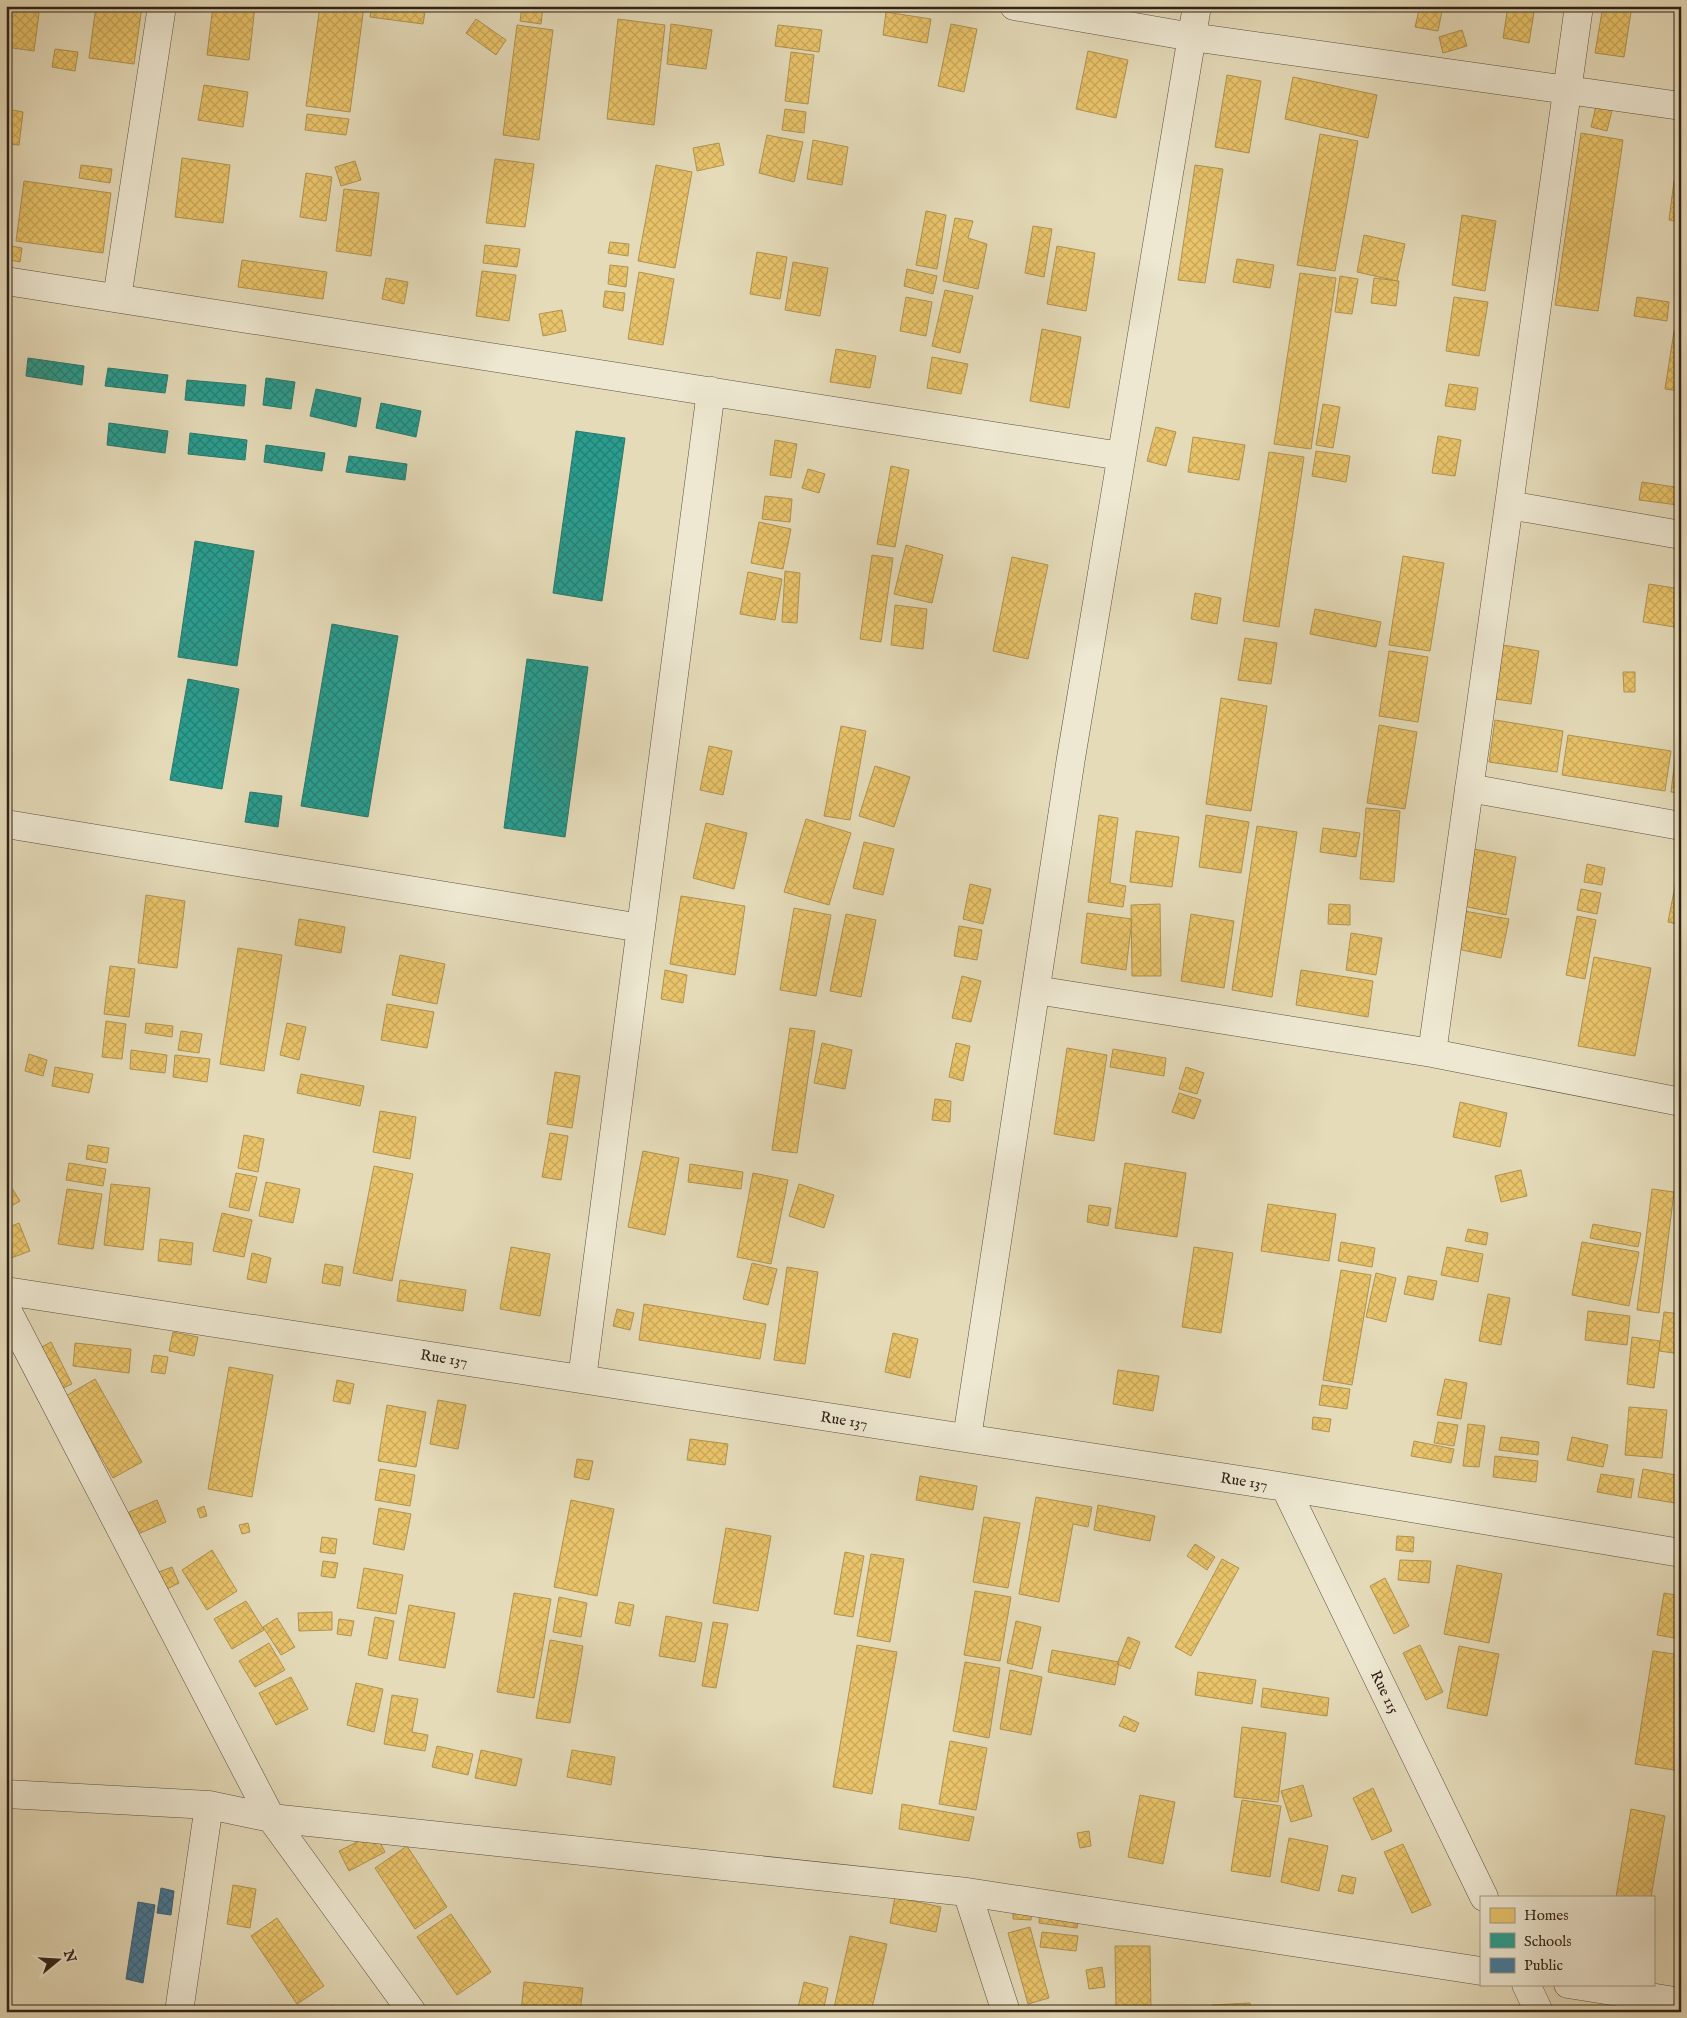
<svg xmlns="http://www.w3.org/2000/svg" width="1687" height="2018" viewBox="0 0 1687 2018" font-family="'IM FELL English',serif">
	<defs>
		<pattern id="homes-cross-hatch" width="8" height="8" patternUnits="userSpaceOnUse" patternTransform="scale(1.25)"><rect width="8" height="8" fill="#e9c46a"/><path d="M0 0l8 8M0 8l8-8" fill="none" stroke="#c8a85b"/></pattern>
		<pattern id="schools-cross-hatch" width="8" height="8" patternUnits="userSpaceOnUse" patternTransform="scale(1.25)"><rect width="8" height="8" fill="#2a9d8f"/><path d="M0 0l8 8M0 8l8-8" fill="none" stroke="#248074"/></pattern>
		<pattern id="public-cross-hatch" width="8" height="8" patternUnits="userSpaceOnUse" patternTransform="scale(1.25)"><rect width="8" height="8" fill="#457b9d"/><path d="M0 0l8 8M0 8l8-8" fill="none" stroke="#3a647f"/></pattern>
	</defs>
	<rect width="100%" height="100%" fill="#e5dbb9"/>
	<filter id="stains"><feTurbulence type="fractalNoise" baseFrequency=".004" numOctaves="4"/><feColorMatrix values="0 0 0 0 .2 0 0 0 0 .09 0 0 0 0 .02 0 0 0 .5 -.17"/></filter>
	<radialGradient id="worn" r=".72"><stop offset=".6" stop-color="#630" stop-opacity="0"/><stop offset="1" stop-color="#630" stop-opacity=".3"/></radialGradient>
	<path fill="url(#homes-cross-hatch)" stroke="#b19351" d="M6,6H40L34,51L6,47Z
		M96,6H142L134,64L89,58Z
		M213,6H255L249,60L207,55Z
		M320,6H364L350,112L306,106Z
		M372,6H426L423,24L370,17Z
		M522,6H543L541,24L520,21Z
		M1420,6L1442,11L1438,31L1415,27Z
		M1508,6H1535L1529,43L1503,38Z
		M1603,6H1632L1624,57L1595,53Z
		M886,12L931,19L927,43L883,35Z
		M476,19L506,40L496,55L466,33Z
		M618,19L665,25L654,125L607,119Z
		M671,24L712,30L706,69L667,64Z
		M951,24L977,29L964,92L938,86Z
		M517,25L553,30L539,140L503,135Z
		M778,25L822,30L819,52L775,46Z
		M1462,30L1467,46L1443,53L1439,37Z
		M55,49L78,52L75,71L52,67Z
		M1088,51L1128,60L1116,118L1076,109Z
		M791,52L814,55L808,104L785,101Z
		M1227,75L1261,81L1249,153L1215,147Z
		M1293,77L1377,95L1368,138L1285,119Z
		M204,85L248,92L243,127L198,120Z
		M6,91H9L7,109L23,112L19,145L6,144Z
		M1596,106L1612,110L1607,131L1591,127Z
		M785,109L806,112L804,133L782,130Z
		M307,114L349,119L346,135L305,130Z
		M1581,133L1623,140L1598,311L1555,305Z
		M1320,134L1358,141L1335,271L1297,265Z
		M767,135L803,142L794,182L759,173Z
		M813,140L848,147L842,185L807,179Z
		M719,143L724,165L697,171L693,148Z
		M182,158L230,165L223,223L175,217Z
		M495,159L534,164L525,227L486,223Z
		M355,161L361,180L341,186L335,167Z
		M81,165L112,169L110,183L79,178Z
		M656,165L692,172L675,268L638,261Z
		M1195,165L1223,169L1205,283L1178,280Z
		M306,173L332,177L326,221L300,217Z
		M24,181L111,193L103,253L16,241Z
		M1674,181L1681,182V222L1669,220Z
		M344,189L379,193L371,256L336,251Z
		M926,211L946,215L937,269L916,265Z
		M1462,215L1496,221L1485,291L1452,285Z
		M955,218L973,221L968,238L987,244L978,289L943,281Z
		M1033,226L1052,229L1044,277L1025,273Z
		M1364,235L1405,244L1397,281L1357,272Z
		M610,242L629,244L628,256L608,253Z
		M6,245L22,248L20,262L6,259Z
		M485,245L520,249L517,267L483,263Z
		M1057,246L1095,253L1086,311L1047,304Z
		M757,252L787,257L780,299L750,294Z
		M1237,259L1274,265L1270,288L1233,282Z
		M242,260L327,272L323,299L238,287Z
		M793,262L828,268L820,316L785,310Z
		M610,265L628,267L626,287L608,284Z
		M907,269L937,276L933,294L904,286Z
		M482,271L516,275L509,321L476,316Z
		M639,272L674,279L663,345L628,339Z
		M1300,273L1336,278L1311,449L1274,444Z
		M1340,276L1358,279L1352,314L1335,312Z
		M386,278L408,282L404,304L382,299Z
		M1374,278L1399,281L1396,306L1371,303Z
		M1681,287V324H1676Z
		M945,290L973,296L960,353L932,346Z
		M605,291L625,293L623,311L603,307Z
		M906,297L932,302L926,336L900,331Z
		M1454,297L1488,302L1479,356L1446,351Z
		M1637,297L1669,302L1667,321L1634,316Z
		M562,310L566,331L543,336L539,314Z
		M1042,329L1081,337L1069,408L1030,401Z
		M1674,331L1681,332V391L1665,389Z
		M836,349L876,356L870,388L830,382Z
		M932,357L968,364L961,394L927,388Z
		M1449,384L1478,388L1475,410L1445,406Z
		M1323,404L1340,407L1333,448L1316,445Z
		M1156,427L1176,432L1166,466L1147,461Z
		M1438,436L1461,440L1455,476L1432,473Z
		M1193,437L1245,445L1239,480L1188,472Z
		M775,440L797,444L791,478L770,475Z
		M1316,451L1350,456L1346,482L1312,476Z
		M1269,452L1304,457L1279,627L1243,621Z
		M891,466L909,470L895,547L877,544Z
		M808,469L825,474L819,493L802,488Z
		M1642,482L1681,488L1678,505L1639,500Z
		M765,496L792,499L790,522L762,519Z
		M759,522L791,529L783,569L751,563Z
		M906,545L943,555L932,603L894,594Z
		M872,555L893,558L881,642L860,639Z
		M1403,556L1444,563L1430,651L1389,645Z
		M1012,557L1048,565L1028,659L993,651Z
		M785,571L800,573L797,623L782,622Z
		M748,572L782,579L775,620L740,614Z
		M1649,584L1681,589V628L1643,622Z
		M1195,593L1221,598L1217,624L1191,619Z
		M895,605L927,609L923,649L891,645Z
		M1315,609L1381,622L1376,647L1310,634Z
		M1245,638L1277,643L1271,684L1238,680Z
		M1503,645L1539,651L1531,704L1495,699Z
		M1389,651L1428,657L1418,722L1379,716Z
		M1623,672H1635V692H1624Z
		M1221,698L1267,706L1251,811L1206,804Z
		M1495,720L1563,731L1557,772L1489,762Z
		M1379,725L1417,732L1405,809L1367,803Z
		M841,726L866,731L850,820L824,816Z
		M1568,735L1671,751L1665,791L1562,775Z
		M709,746L732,751L723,795L700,790Z
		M1676,751L1681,752V793L1671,792Z
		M875,766L910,777L894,827L859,816Z
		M1366,808L1400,811L1394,882L1360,879Z
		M1099,815L1118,818L1110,883L1126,886L1123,907L1088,902Z
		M1206,815L1249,822L1241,873L1199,867Z
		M806,819L851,833L829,905L784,892Z
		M706,823L747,833L734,889L693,878Z
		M1257,826L1297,832L1272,997L1232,990Z
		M1323,828L1360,833L1356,857L1320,852Z
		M1136,831L1179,837L1172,887L1130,882Z
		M864,842L894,849L883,895L853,888Z
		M1474,849L1516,857L1506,915L1463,906Z
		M1587,864L1605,868L1602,885L1584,882Z
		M1677,876H1681V925L1668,922Z
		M970,884L991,889L983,924L963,919Z
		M1581,889L1601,893L1597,914L1577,910Z
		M146,895L185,901L177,968L138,963Z
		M681,896L745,906L735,975L670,964Z
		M1160,904L1161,976H1132L1131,905Z
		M1329,904L1350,905V925L1328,924Z
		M794,908L831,915L816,996L780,990Z
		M1464,911L1509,919L1501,958L1457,949Z
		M1087,913L1132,919L1126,970L1081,963Z
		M846,914L876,920L861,997L830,991Z
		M1191,914L1234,921L1224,988L1181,981Z
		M1577,916L1596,920L1585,979L1566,975Z
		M299,919L345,927L341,953L295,945Z
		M959,926L982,930L977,960L954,956Z
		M1351,933L1382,938L1376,975L1346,970Z
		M238,948L282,955L264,1071L220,1064Z
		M400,955L445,964L437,1004L392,995Z
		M1594,957L1651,968L1635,1056L1578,1046Z
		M110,966L135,969L129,1017L104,1014Z
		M665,970L687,975L683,1003L661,999Z
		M1301,970L1373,981L1368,1017L1296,1005Z
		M962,976L981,981L971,1022L952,1018Z
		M6,977H11L6,1004Z
		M387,1004L434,1012L427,1048L381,1040Z
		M106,1021L126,1024L122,1059L102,1057Z
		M146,1023L173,1026L172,1037L145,1033Z
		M287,1023L306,1027L299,1060L280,1055Z
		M790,1028L815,1031L797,1153L772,1150Z
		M181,1031L202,1034L199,1053L178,1050Z
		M822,1043L852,1050L845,1089L814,1083Z
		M956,1043L970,1046L963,1081L949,1077Z
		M1067,1048L1107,1055L1094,1141L1054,1134Z
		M1113,1049L1166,1058L1164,1076L1110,1067Z
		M131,1050L167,1055L165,1073L130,1069Z
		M29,1054L47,1060L43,1076L25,1071Z
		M175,1055L210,1059L207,1082L173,1077Z
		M55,1067L93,1074L89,1093L52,1086Z
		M1186,1067L1204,1073L1197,1094L1179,1089Z
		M555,1072L580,1076L572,1128L547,1124Z
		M301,1074L364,1086L360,1106L297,1093Z
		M1179,1093L1201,1100L1194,1119L1172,1112Z
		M935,1099L951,1101L950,1122L932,1120Z
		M1460,1102L1507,1113L1500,1147L1453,1137Z
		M380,1111L416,1117L410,1159L373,1152Z
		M550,1133L568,1136L561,1180L542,1177Z
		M244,1135L264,1139L258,1172L238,1168Z
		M88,1145L109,1148L107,1163L86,1159Z
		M643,1151L679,1158L665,1235L628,1227Z
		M69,1163L106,1169L103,1186L66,1180Z
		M1125,1163L1186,1173L1177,1237L1115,1228Z
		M690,1164L743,1172L741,1189L688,1182Z
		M374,1166L413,1174L392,1281L353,1273Z
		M1521,1170L1527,1196L1501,1202L1495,1176Z
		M236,1173L257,1177L249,1211L229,1207Z
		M753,1173L788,1180L771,1264L737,1257Z
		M266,1182L300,1189L293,1223L259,1216Z
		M111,1184L150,1188L143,1250L104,1245Z
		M799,1184L834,1195L824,1228L789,1216Z
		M10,1185L20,1201L6,1209V1187Z
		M67,1189L102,1194L93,1249L58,1244Z
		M1652,1189L1674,1192L1659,1313L1637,1310Z
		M1268,1204L1336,1214L1329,1261L1261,1251Z
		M1089,1205L1111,1208L1108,1226L1087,1222Z
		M222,1213L252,1220L244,1257L213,1251Z
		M19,1223L30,1251L6,1260V1228Z
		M1593,1224L1641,1233L1638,1247L1590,1238Z
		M1468,1229L1488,1233L1486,1245L1465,1241Z
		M160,1239L193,1243L191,1265L158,1261Z
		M1341,1242L1375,1248L1372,1267L1338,1261Z
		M1582,1242L1639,1252L1629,1306L1572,1295Z
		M511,1247L550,1254L540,1316L500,1309Z
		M1194,1247L1233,1253L1221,1333L1182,1327Z
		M1447,1247L1483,1254L1478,1282L1441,1275Z
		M252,1253L271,1258L266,1283L247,1279Z
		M752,1263L777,1269L768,1305L743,1299Z
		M325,1264L343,1267L340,1286L322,1283Z
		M787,1267L818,1272L805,1364L774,1360Z
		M1341,1270L1371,1275L1352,1385L1323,1380Z
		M1376,1273L1396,1278L1386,1322L1366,1317Z
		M1408,1276L1437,1281L1433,1300L1404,1294Z
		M400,1280L466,1290L463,1311L397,1301Z
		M1488,1294L1510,1298L1501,1345L1479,1341Z
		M644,1304L766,1324L760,1359L639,1340Z
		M617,1309L634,1313L630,1330L613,1326Z
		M1588,1311L1630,1316L1627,1345L1585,1340Z
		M1664,1312L1681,1314V1354L1659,1351Z
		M173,1332L198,1337L194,1356L169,1351Z
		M893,1333L918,1339L910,1378L885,1372Z
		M1632,1337L1660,1341L1654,1388L1627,1384Z
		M51,1342L72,1384L61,1389L40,1348Z
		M75,1343L131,1349L129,1373L73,1366Z
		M154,1355L168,1357L165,1374L151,1372Z
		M229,1367L273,1375L252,1497L208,1489Z
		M1118,1370L1159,1376L1153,1411L1113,1404Z
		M95,1379L142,1462L113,1478L66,1396Z
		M1445,1379L1467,1383L1461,1419L1437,1415Z
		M337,1380L354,1384L350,1404L333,1401Z
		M1322,1385L1350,1389L1347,1409L1319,1405Z
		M438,1400L466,1405L458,1449L430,1444Z
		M387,1405L426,1412L416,1467L378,1461Z
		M1629,1407L1667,1410L1662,1458L1625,1455Z
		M1313,1417L1331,1419L1329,1432L1312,1429Z
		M1438,1422L1458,1425L1454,1446L1434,1443Z
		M1468,1424L1485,1426L1479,1467L1463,1466Z
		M1501,1437L1539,1442L1538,1455L1499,1450Z
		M1572,1437L1608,1445L1603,1467L1567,1460Z
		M690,1439L728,1444L725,1465L687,1460Z
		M1414,1441L1454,1449L1451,1463L1411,1456Z
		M1495,1456L1538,1461L1536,1482L1493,1477Z
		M577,1459L593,1461L589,1480L574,1477Z
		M380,1469L415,1475L410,1506L375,1500Z
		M1643,1469L1681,1476V1504L1638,1497Z
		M1601,1474L1634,1479L1631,1498L1597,1492Z
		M920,1476L977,1486L973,1510L916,1500Z
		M1036,1497L1092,1507L1088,1527L1073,1524L1059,1602L1019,1594Z
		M157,1500L166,1522L138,1534L129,1512Z
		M571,1500L614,1509L597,1596L554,1587Z
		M1098,1505L1155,1516L1150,1541L1094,1530Z
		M204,1506L207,1516L200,1518L197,1509Z
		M379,1508L411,1514L404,1550L373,1544Z
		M984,1517L1020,1523L1008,1588L973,1582Z
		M248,1523L250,1532L242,1534L239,1525Z
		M726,1528L771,1536L758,1611L713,1603Z
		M1397,1536L1414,1537L1413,1552L1396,1550Z
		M322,1537L337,1539L335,1554L320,1552Z
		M1195,1544L1215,1557L1207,1570L1187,1556Z
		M212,1550L237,1591L207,1610L182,1570Z
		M845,1552L864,1556L853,1617L834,1614Z
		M871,1554L904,1559L890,1642L857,1636Z
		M1222,1559L1239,1568L1191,1656L1175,1647Z
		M1400,1560L1431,1561L1429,1583L1398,1580Z
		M323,1561L338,1563L335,1578L321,1576Z
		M1457,1565L1502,1574L1489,1643L1444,1634Z
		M172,1567L179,1583L163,1591L156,1573Z
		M364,1568L403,1575L396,1614L357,1608Z
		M1385,1578L1409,1626L1394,1634L1370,1586Z
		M975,1591L1011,1597L1000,1661L964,1655Z
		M514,1593L551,1599L534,1698L497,1692Z
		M1664,1593L1681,1596V1639L1657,1635Z
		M559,1597L587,1603L581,1637L553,1632Z
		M246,1601L264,1630L232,1649L214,1619Z
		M619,1602L634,1605L630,1626L615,1623Z
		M409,1605L455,1613L445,1668L399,1660Z
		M332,1612V1630L299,1631L298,1613Z
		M666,1616L702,1623L695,1662L659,1656Z
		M375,1617L394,1621L387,1659L368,1655Z
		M277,1618L295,1647L281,1655L263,1627Z
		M339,1619L354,1621L351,1636L337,1634Z
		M1016,1621L1041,1627L1032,1669L1007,1663Z
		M713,1622L728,1624L716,1688L702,1686Z
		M1128,1637L1140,1642L1130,1669L1117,1664Z
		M550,1640L583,1646L570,1723L536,1718Z
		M269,1643L285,1670L255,1687L239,1661Z
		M857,1645L897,1652L872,1794L833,1787Z
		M1420,1645L1443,1692L1426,1700L1403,1653Z
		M1459,1646L1499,1654L1487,1716L1447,1708Z
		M1052,1650L1119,1662L1115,1685L1048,1672Z
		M1653,1651L1681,1655L1680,1771L1635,1764Z
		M965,1662L1000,1668L989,1738L953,1731Z
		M1010,1670L1042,1677L1031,1735L1000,1729Z
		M1198,1672L1256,1680L1252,1704L1195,1695Z
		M291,1677L308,1709L276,1725L259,1693Z
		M356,1683L383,1689L374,1732L347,1725Z
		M1263,1688L1329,1698L1327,1716L1261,1707Z
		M392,1695L418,1699L412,1732L428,1735L425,1751L384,1744Z
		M1124,1716L1139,1723L1135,1732L1119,1726Z
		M1242,1727L1286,1733L1278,1802L1234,1797Z
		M950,1741L987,1748L976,1810L939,1804Z
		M437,1746L473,1754L468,1775L432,1767Z
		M481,1750L522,1759L516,1786L475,1778Z
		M572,1750L615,1757L611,1785L567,1777Z
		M1303,1785L1312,1816L1291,1822L1281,1791Z
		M1373,1788L1392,1831L1372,1840L1353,1798Z
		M1140,1795L1175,1802L1163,1864L1128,1857Z
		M1242,1800L1281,1806L1270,1877L1231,1871Z
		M902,1804L974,1817L969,1841L899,1829Z
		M1631,1809L1665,1816L1651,1897H1616Z
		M1089,1831L1091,1846L1080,1848L1077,1833Z
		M375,1833L385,1852L349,1871L339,1851Z
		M1289,1838L1328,1846L1319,1891L1281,1882Z
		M1403,1844L1431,1905L1412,1913L1384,1852Z
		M407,1846L447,1907L415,1929L375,1868Z
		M1342,1875L1356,1878L1353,1894L1338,1891Z
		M233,1885L256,1889L250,1928L227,1924Z
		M895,1897L941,1907L936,1932L890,1923Z
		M1013,1907L1032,1909L1031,1920L1013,1919Z
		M1040,1910L1079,1915L1077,1928L1039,1923Z
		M451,1914L491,1972L457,1995L417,1937Z
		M277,1918L324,1986L297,2004L251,1936Z
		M1030,1927L1049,1998L1028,2004L1008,1933Z
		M1042,1932L1078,1936L1076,1951L1040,1947Z
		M850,1936L887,1944L871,2012H833Z
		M1115,1946H1150L1151,2012H1116Z
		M1102,1967L1105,1987L1089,1989L1086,1970Z
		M524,1982L583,1988L580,2012H521Z
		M804,1982L828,1988L823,2012H797Z
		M1250,2003L1251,2012H1213L1212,2005Z
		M333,2005L337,2012H324Z"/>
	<path fill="url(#schools-cross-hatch)" stroke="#2c786b" d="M28,358L84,366L82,385L26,376Z
		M108,368L168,375L165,393L105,386Z
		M266,378L295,382L291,409L263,405Z
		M187,380L246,385L244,406L185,400Z
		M316,389L361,398L356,427L310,416Z
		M381,403L421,411L416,437L376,428Z
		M109,423L168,431L165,453L107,445Z
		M576,431L625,438L602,601L553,593Z
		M190,433L247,440L245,460L188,454Z
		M266,445L325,453L322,471L264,462Z
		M349,456L407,464L405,480L346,472Z
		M195,541L254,551L237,666L178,657Z
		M332,624L398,636L368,817L301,806Z
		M527,659L588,667L565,837L504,828Z
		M188,679L239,689L222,789L170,780Z
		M250,792L282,796L278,827L245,822Z"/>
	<path fill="url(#public-cross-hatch)" stroke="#3e6075" d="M161,1888L174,1891L171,1915L157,1913Z
		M138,1902L155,1905L143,1983L126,1979Z"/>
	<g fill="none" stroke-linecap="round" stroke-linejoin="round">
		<defs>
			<path id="street" d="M1014,6L1192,37L1681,106
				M6,281L1121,456
				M117,298L162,6
				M1509,505L1681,535
				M1469,788L1681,826
				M6,824L641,928
				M1036,990L1432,1053L1681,1102
				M1432,1053L1579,6
				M6,1291L1285,1487L1681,1553
				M6,1308L271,1818L412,2012
				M582,1379L711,391
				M967,1438L1071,758L1197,6
				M1285,1487L1484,1897
				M6,1794L209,1805L271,1818L967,1892L1481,1971
				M967,1892L1006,2012
				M1526,1984L1539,2012
				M1568,1984L1681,2002
				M179,2012L209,1805"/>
		</defs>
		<use href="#street" stroke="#5c5040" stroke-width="29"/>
		<use href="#street" stroke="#eee8d2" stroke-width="28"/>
	</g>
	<g text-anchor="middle" stroke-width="5" stroke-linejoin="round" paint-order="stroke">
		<g font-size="15" fill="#2f2117" stroke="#eee8d2">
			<text transform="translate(444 1358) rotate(9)" y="5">Rue 137</text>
			<text transform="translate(844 1420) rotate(9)" y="5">Rue 137</text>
			<text transform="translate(1244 1481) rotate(9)" y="5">Rue 137</text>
			<text transform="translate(1385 1692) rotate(64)" y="5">Rue 115</text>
		</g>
	</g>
	<rect width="1687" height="2018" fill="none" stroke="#e5dbb9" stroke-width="25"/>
	<rect x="8" y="8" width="1672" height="2003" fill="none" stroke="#2f2117" stroke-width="2.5"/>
	<rect x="12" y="12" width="1662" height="1993" fill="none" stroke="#2f2117"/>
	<rect x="1480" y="1896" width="175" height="90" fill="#eee8d2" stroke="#a29887"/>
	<rect x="1490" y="1908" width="25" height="15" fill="#e9c46a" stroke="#a29887"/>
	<text x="1524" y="1920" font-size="15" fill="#2f2117">Homes</text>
	<rect x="1490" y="1933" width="25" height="15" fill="#2a9d8f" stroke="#a29887"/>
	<text x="1524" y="1946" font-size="15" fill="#2f2117">Schools</text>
	<rect x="1490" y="1958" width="25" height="15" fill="#457b9d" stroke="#a29887"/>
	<text x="1524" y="1970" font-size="15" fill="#2f2117">Public</text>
	<g transform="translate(58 1960) rotate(72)" stroke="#eee8d2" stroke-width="4" paint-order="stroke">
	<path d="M0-4L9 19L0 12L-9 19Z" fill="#2f2117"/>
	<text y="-8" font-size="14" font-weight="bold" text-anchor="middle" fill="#2f2117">N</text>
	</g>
	<rect width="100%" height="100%" filter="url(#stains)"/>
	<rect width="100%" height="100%" fill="url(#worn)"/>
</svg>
